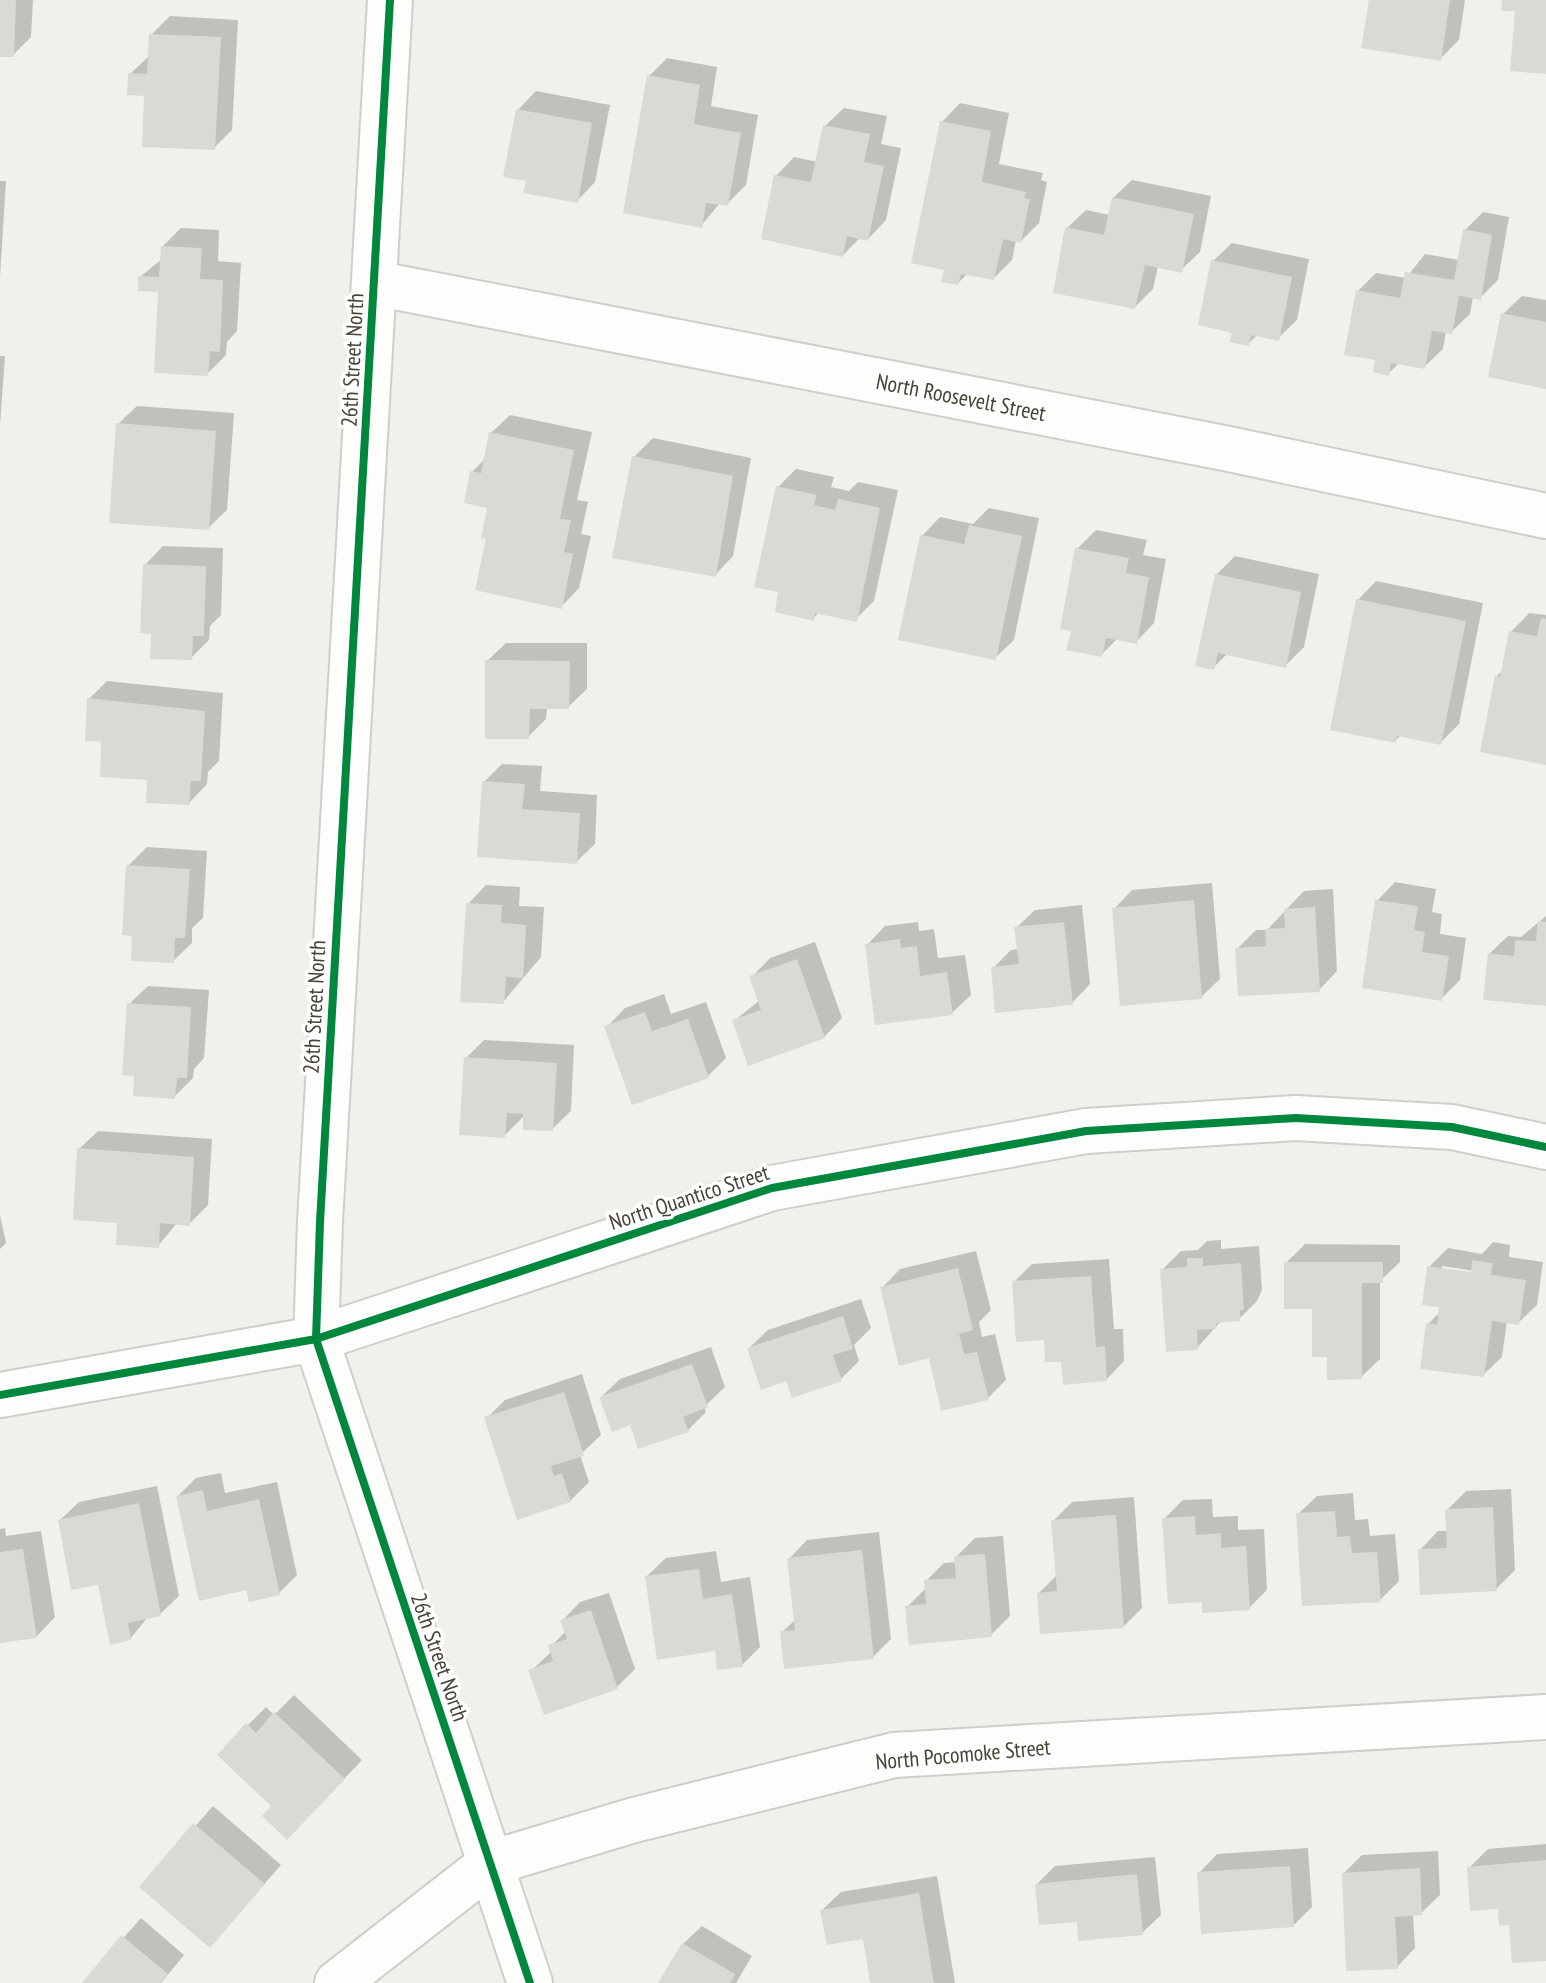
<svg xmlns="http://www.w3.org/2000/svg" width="1546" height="1983" viewBox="0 0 1546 1983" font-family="'PT Sans Narrow',sans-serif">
	<rect width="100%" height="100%" fill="#f2f0ea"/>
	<path fill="#0003" fill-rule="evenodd" d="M0,0H33L31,37L13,55H0Z
		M1371,0H1465L1459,40L1440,59Z
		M170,16L238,20L232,130L214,148L146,94L130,74L149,56L151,35Z
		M667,58L717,67L711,106L758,115L746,185L727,204L720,203L701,226L649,76Z
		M536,91L610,105L595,182L577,201L528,180L518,110Z
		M960,103L1009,113L999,164L1043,173L1041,180L1047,182L1039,223L1021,241L1016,240L1012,260L994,278L968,273L958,283L946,268L942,122Z
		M844,108L887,116L881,144L901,148L886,220L868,239L861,237L843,255L776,176L794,157L818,162L825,126Z
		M1132,180L1211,196L1200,252L1181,270L1158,266L1153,289L1135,307L1067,228L1086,210L1110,215L1113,198Z
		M0,181H6L0,277Z
		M1483,212L1509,217L1498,280L1480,298L1473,297L1470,314L1451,332L1446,331L1443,349L1424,367L1399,363L1388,374L1378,359L1358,291L1376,273L1406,278L1425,254L1459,260L1465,230Z
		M181,228L219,230L218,261L241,263L237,331L227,342L226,355L208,373L160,290L140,277L162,259L163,246Z
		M1232,243L1309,259L1297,320L1278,338L1258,334L1248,344L1234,331L1213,261Z
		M1522,296L1546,300V387L1503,314Z
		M0,356H5L0,425Z
		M137,406L234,413L227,510L208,528L118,424Z
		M510,415L592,432L577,500L588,502L581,534L591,536L579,588L561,607L489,538L490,506L472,472L486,458L491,433Z
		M653,438L751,458L733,556L715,575L634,457Z
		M796,469L834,477L831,487L849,491L858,482L898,490L874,601L856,619L819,612L813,619L781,590L778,487Z
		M989,508L1039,518L1014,640L995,658L922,536L940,517L973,524Z
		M1096,530L1147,540L1143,555L1166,559L1154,623L1136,642L1118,638L1101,655L1073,629L1077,549Z
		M163,546L223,548L221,615L210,626L209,640L191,658L153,632L145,565Z
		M1235,556L1319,574L1304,647L1285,666L1228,653L1213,668L1216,575Z
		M1376,581L1483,603L1459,724L1441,742L1401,735L1395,741L1358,600Z
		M1529,613L1546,615V763L1497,676L1504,669L1511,632Z
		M506,643H587V689L568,707H547L546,719L528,737L487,661Z
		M107,681L223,693L219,761L208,772L207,784L189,803L149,778L104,740L89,699Z
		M502,764L542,766L540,791L597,795L595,844L576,862L484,782Z
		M147,847L207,851L203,918L192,928V943L173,961L128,866Z
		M1395,882L1436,889L1432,912L1442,914L1440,934L1466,938L1460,980L1441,999L1377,901Z
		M1212,883L1220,979L1201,997L1114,909L1132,890Z
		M486,885L520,887L519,906L544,907L541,957L503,1002L468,904Z
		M1333,889L1337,971L1319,990L1237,949L1256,930H1267L1304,891Z
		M1082,905L1090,984L1072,1003L993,968L1011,950L1019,949L1016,928L1035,910Z
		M1546,916V1004L1489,954L1508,936L1521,937Z
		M918,922L919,931L934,929L938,958L965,955L971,995L952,1013L867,945L885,926Z
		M815,942L842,1018L824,1037L734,1021L760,1000L752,977L770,958Z
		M148,986L209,990L204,1058L194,1069L193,1078L174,1097L136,1074L129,1004Z
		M664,994L671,1014L706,1002L726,1058L708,1076L607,1027L625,1008Z
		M484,1040L574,1045L571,1111L552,1129L525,1115L504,1136L466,1058Z
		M98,1131L212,1139L208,1205L189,1224L177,1223L158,1246L120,1221L79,1149Z
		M0,1215L6,1243L0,1249Z
		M1221,1240V1249L1259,1246L1262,1290L1257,1301L1239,1319L1222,1320L1197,1348L1162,1270L1181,1251L1198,1250L1207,1241Z
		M1493,1242L1510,1245L1509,1257L1543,1262L1537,1305L1518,1323L1507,1321L1502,1357L1483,1375L1428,1324L1441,1311L1429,1267L1448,1248L1482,1254ZM1442,1266L1481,1272L1480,1276L1442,1270Z
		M1305,1244L1400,1245V1262L1380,1281V1359L1361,1377L1329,1355L1314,1307L1286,1263Z
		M976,1251L991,1310L979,1322L982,1337L995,1334L1006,1380L988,1398L930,1356L882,1288L900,1269Z
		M1109,1259L1114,1329H1123L1124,1361L1106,1380L1063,1360L1046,1338L1014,1282L1032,1264Z
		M861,1299L871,1328L854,1345L859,1361L841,1379H788L749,1348L768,1330Z
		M711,1347L725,1387L704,1407L706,1412L688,1430L631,1422L601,1397L620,1379Z
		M582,1374L601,1435L580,1455L589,1482L570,1501L487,1418L505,1400Z
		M221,1473L225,1493L277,1482L297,1575L279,1593L247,1588L178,1496L196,1478Z
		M157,1486L179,1596L160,1614L148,1617L130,1639L60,1520L79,1502Z
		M1511,1489L1515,1570L1496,1589L1420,1550L1438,1531H1448L1447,1510L1466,1491Z
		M1353,1493L1355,1520L1368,1519L1370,1536L1395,1534L1399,1581L1380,1600L1298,1514L1317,1496Z
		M1134,1497L1142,1608L1124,1626L1039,1593L1058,1574L1053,1521L1072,1502Z
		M1212,1499L1213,1517L1238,1516V1530L1264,1529L1267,1590L1249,1608L1204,1600L1164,1519L1183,1500Z
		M5,1528L6,1536L41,1531L55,1617L37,1636L0,1641V1529Z
		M879,1532L891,1639L873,1657L782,1632L796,1619L789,1559L807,1540Z
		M1003,1536L1010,1616L991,1635L907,1607L926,1588V1581L944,1563L957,1562L956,1557L975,1538Z
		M716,1551L721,1582L750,1577L760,1647L742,1665L716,1649L647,1576L666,1558Z
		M609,1593L635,1669L617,1687L531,1671L552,1651L551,1646L566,1631L562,1621L580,1602Z
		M294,1695L362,1760L306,1819L274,1806L248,1725L266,1707L274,1715Z
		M213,1806L281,1865L210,1946L142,1887Z
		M1546,1844V1959L1511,1923L1470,1867L1488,1849Z
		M1308,1848L1312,1907L1293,1926L1199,1873L1217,1854Z
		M1438,1851L1440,1895L1421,1913L1413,1914L1415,1948L1397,1967L1344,1873L1362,1855Z
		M1155,1857L1161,1915L1142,1933L1079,1920L1037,1884L1055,1866Z
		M937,1876L955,1983H872L864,1937L822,1910L841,1892Z
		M141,1918L184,1955L161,1983H84Z
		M702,1926L752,1956L736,1983H660L683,1944Z"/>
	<path fill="#dbd9d3" d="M0,0H16L14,57H0Z
		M1369,0H1450L1441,61L1361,48Z
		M1502,0H1546V74L1510,71L1515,11H1501Z
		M149,34L221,37L215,150L142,147L144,96L127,95L128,73L147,74Z
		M647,75L700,85L694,124L741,133L728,206L706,203L702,228L623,213Z
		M516,109L592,123L578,203L523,193L526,181L503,177Z
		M940,121L991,131L982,182L1026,192L1024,198L1030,199L1021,243L1003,239L994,280L961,274L958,285L941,282L944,270L911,263Z
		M823,125L870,134L864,162L884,166L868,241L847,236L843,257L761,239L774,175L811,182Z
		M1112,197L1194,214L1182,273L1145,265L1135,309L1053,293L1065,227L1104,235Z
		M1463,229L1492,235L1481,300L1459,296L1452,334L1432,331L1425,369L1391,363L1389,376L1373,372L1375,360L1344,355L1356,290L1400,298L1405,272L1454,280Z
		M161,246L202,248L200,279L223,280L220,352L210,351L208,376L154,373L158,292L138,291V276L159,277Z
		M1211,260L1292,277L1279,341L1251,335L1249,346L1229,342L1232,333L1198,325Z
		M1501,313L1546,322V389L1488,377Z
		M116,423L216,431L209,530L109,523Z
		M489,432L574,450L560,519L571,520L564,552L573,554L562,609L475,590L486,539L481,538L487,508L464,503L470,471L481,473Z
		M632,456L733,476L716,577L612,558Z
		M776,486L817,495L814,505L835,510L838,499L880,508L857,622L815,613L814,621L775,612L778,592L754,587Z
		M969,525L1022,536L996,660L898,640L920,535L964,544Z
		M1075,548L1129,558L1126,573L1149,577L1137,644L1106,638L1102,657L1066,650L1071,631L1060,629Z
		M143,564L206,566L204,636H193L192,660L150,659L151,634L140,633Z
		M1215,574L1301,592L1286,668L1218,653L1214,670L1195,666Z
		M1356,599L1466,621L1441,745L1397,736L1396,743L1330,730Z
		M1541,618L1546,619V765L1480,752L1495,675L1500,677L1509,631L1537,636Z
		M485,660L570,661L569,709H530L529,739H485Z
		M87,698L205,711L201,781H191L189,805L146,803L147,780L100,777L101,742L85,741Z
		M482,781L525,784L522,809L580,813L577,864L477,857Z
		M126,865L190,869L185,938H175L174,963L131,961L132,936L122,935Z
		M1194,900L1202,999L1120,1006L1112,908Z
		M1375,900L1418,906L1414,930L1425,932L1422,952L1449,956L1442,1001L1362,988Z
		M466,903L502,905L501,923L526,925L523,978L506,977L504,1004L460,1002Z
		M1315,907L1320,992L1238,996L1235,948L1266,946L1265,929L1285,928L1284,909Z
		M1538,921L1546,922V1006L1483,1000L1488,953L1514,956L1515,940L1536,941Z
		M1064,922L1073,1005L995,1013L991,967L1019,964L1014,927Z
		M900,939L901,948L917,946L920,976L947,972L953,1015L875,1025L865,944Z
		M797,959L825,1038L748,1066L732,1020L761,1010L749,976Z
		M127,1003L191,1007L187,1078H177L175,1099L133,1096L134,1076L122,1075Z
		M645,1012L652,1031L688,1019L709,1078L632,1105L604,1026Z
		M464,1057L557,1063L553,1131L523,1130V1114L507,1113L505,1138L459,1135Z
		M77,1148L194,1157L190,1226L160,1223L159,1248L116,1245L117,1223L73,1220Z
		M1187,1258H1203V1266L1241,1263L1244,1310H1240V1321L1216,1323V1329L1197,1330L1198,1350L1166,1352L1160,1269L1187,1267Z
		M1472,1260L1493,1263L1491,1275L1526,1280L1519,1325L1492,1321L1484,1377L1420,1369L1426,1323L1437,1325L1439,1307L1422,1305L1427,1266L1471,1272Z
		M1284,1262H1383V1283H1362V1379L1327,1380V1357H1312V1309H1284Z
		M958,1268L973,1330L959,1334L964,1354L977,1352L989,1400L941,1411L929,1358L899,1366L880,1287Z
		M1091,1276L1096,1347L1105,1346L1107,1381L1063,1385L1061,1362H1045L1044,1340L1016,1342L1012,1281Z
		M843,1316L853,1349L833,1355L842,1381L792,1398L786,1381L761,1390L747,1348Z
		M692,1364L708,1407L683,1417L689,1432L638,1449L630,1425L612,1432L599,1397Z
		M564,1392L584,1456L551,1466L554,1476L562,1473L571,1502L517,1520L484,1417Z
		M203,1490L207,1511L259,1499L280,1595L249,1602L246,1590L199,1601L176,1496Z
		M139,1503L161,1616L128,1623L131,1640L110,1645L98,1585L71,1590L58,1520Z
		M1493,1507L1497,1591L1420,1595L1418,1549L1447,1548L1445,1509Z
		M1335,1511L1337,1537L1350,1536L1352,1553L1377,1552L1381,1602L1302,1606L1296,1513Z
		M1116,1515L1124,1628L1040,1634L1037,1593L1057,1591L1051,1520Z
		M1195,1516L1196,1535L1221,1533V1548L1246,1546L1250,1610L1202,1613V1602L1168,1604L1162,1518Z
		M23,1549L37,1638L0,1643V1552Z
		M862,1550L874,1659L784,1669L780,1631L795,1630L787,1558Z
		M985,1554L992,1637L909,1645L905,1606L926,1604L924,1580L956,1578L954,1556Z
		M699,1569L703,1599L732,1594L743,1667L717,1670L715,1651L657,1660L645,1576Z
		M591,1610L618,1689L544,1715L528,1670L553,1661L548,1645L567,1639L560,1620Z
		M274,1712L345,1779L287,1840L262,1816L271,1806L217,1755L246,1723L256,1733Z
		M193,1823L265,1884L210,1948L139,1887Z
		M1546,1860V1961L1512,1963L1509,1925L1499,1926L1498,1909L1470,1911L1467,1867Z
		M1290,1866L1294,1927L1201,1934L1197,1872Z
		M1420,1868L1422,1915L1395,1917L1398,1969L1346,1971L1342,1873Z
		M1137,1874L1143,1935L1078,1941L1077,1922L1039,1925L1035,1884Z
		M919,1893L934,1983H870L863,1939L827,1945L820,1910Z
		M121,1935L168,1974L160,1983H82Z
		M682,1943L735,1974L730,1983H658Z"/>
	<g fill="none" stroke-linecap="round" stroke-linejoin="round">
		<defs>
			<path id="street" d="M390,0L320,1222L316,1339L530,1983
				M374,283L1224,448L1546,516
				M0,1395L316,1339L772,1188L1086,1131L1296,1118L1452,1127L1546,1147
				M337,1983L491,1863L634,1820L894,1755L1546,1717"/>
		</defs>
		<use href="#street" stroke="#d0cec8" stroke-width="48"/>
		<use href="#street" stroke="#fdfdfc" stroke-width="44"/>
		<defs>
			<path id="cycleway" d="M390,0L320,1222L316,1339L530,1983
				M0,1395L316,1339L772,1188L1086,1131L1296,1118L1452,1127L1546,1147"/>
		</defs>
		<use href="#cycleway" stroke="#fff" stroke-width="13"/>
		<use href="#cycleway" stroke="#00873e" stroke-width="8"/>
	</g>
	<g text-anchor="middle" stroke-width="7" stroke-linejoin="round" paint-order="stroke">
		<g font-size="22" fill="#484235" stroke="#fff">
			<text transform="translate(352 360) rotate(-87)" y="8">26th Street North</text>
			<text transform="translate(961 397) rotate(11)" y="8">North Roosevelt Street</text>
			<text transform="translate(314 1007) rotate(-87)" y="8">26th Street North</text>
			<text transform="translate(689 1197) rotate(-18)" y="8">North Quantico Street</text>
			<text transform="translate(440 1657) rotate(71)" y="8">26th Street North</text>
			<text transform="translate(963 1754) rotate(-5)" y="8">North Pocomoke Street</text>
		</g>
	</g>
</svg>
